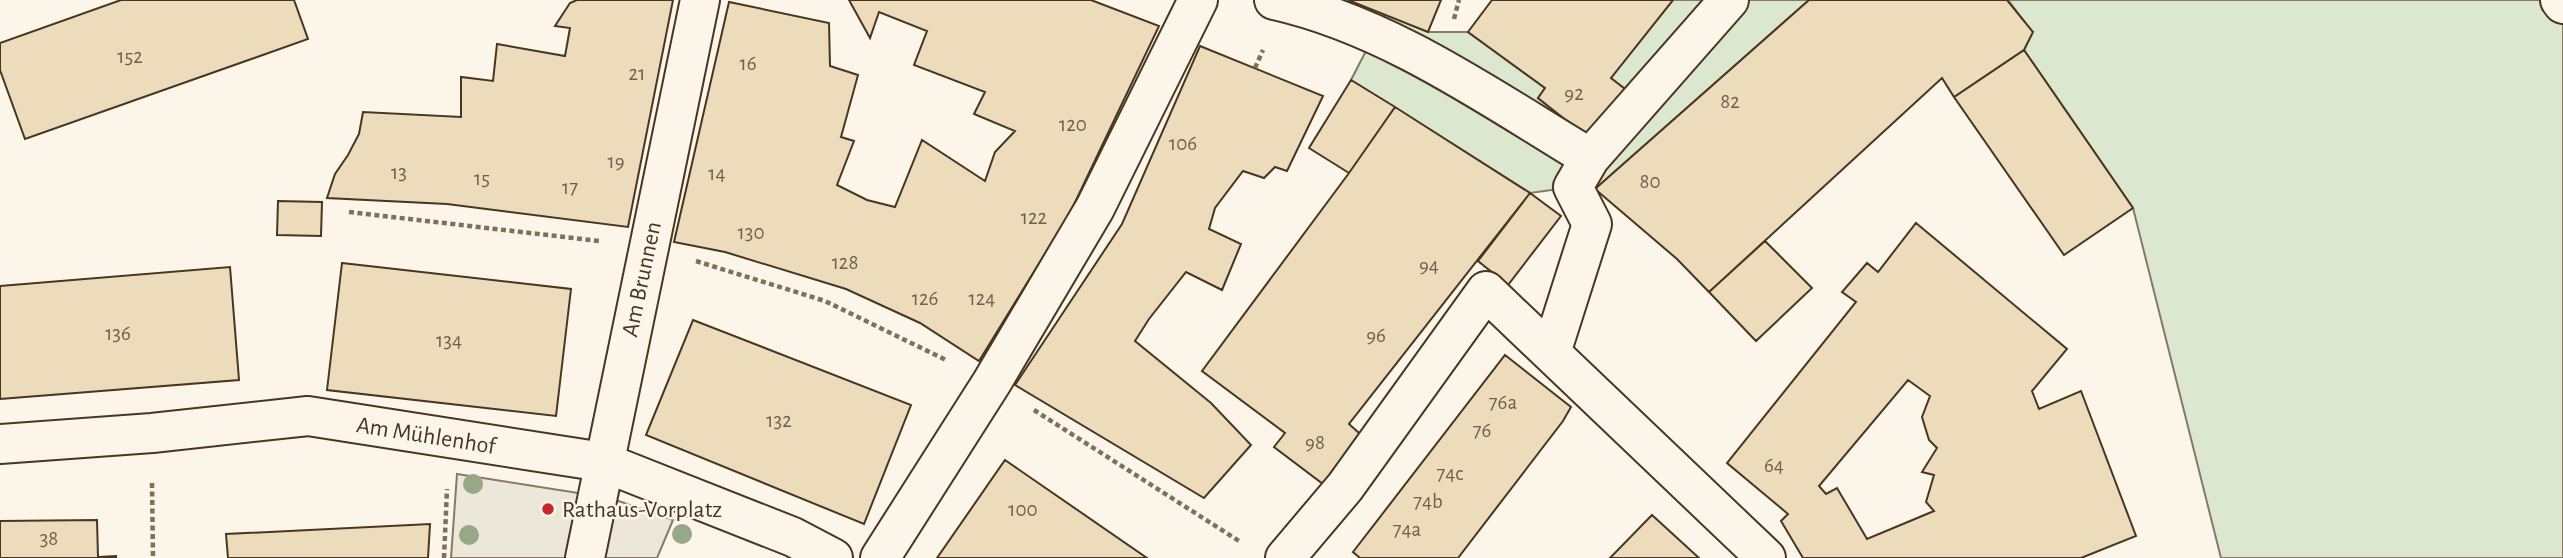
<svg xmlns="http://www.w3.org/2000/svg" width="2563" height="558" viewBox="0 0 2563 558" font-family="'Alegreya Sans',sans-serif">
	<rect width="100%" height="100%" fill="#fbf6e9"/>
	<path fill="#dce7d0" stroke="#887966" stroke-width="2" d="M1673,0H1809L1595,189L1573,187L1530,193L1351,80L1385,14L1428,32H1468L1545,88L1538,98L1586,136L1611,78Z
		M2008,0H2563V558H2221L2133,208L2024,50L2032,32Z"/>
	<path fill="#ede7d9" stroke="#887966" stroke-width="2" d="M457,474L610,498L673,520L657,558H451Z"/>
	<path fill="#ecdcbc" stroke="#4a3520" stroke-width="2" fill-rule="evenodd" d="M121,0H294L308,39L25,139L0,70V43Z
		M577,0H673L628,227L447,204L327,198L335,174L348,155L359,134L363,112L461,117V77L493,81L497,44L565,56L570,28L555,26L570,3Z
		M849,0H1091L1159,26L1069,215L979,361L920,323L846,289L725,252L674,242L729,2L829,23L830,66L858,75L841,137L854,141L837,185L867,200L895,207L922,140L985,181L995,152L1015,131L974,114L985,92L914,65L927,31L879,12L870,38Z
		M1348,0H1441L1428,32Z
		M1492,0H1673L1611,78L1625,89L1586,136L1538,98L1545,88L1468,32Z
		M1809,0H2007L2033,32L2024,50L1954,97L1942,78L1709,292L1677,259L1595,189Z
		M1200,46L1323,96L1287,171L1275,167L1264,178L1243,171L1215,208L1209,229L1241,244L1222,290L1186,272L1149,319L1135,341L1211,403L1251,445L1204,498L1015,385L1122,224Z
		M2024,50L2133,208L2064,255L1954,97Z
		M1351,80L1395,107L1349,173L1309,148Z
		M1395,107L1530,193L1349,424L1360,434L1323,484L1274,447L1285,433L1202,371L1349,173Z
		M1530,193L1561,216L1508,285L1478,261Z
		M278,201L322,202L321,236L277,235Z
		M1916,223L2067,349L2032,391L2039,409L2081,391L2136,536L2081,558H1803L1781,521L1788,514L1727,463L1856,302L1842,292L1867,263L1878,272ZM1908,380L1930,396L1922,417L1929,440L1937,448L1922,472L1934,475L1926,502L1934,511L1867,539L1837,488L1826,494L1819,486Z
		M1765,241L1812,288L1756,341L1709,292Z
		M342,263L571,289L556,416L327,390Z
		M230,267L239,380L0,399V286Z
		M693,320L911,405L864,524L646,435Z
		M1505,355L1571,407L1563,421L1458,558H1360L1353,552Z
		M1005,460L1147,558H937Z
		M1652,515L1699,558H1610Z
		M97,520L98,557L116,556V558H0V521Z
		M430,524L428,558H228L226,534Z"/>
	<g fill="none" stroke-linecap="round" stroke-linejoin="round">
		<defs>
			<path id="minor" d="M1274,0C1390,26 1490,98 1590,158
				M2560,0L2563,4
				M1551,353L1592,224L1573,187L1590,158L1729,0
				M0,444L152,433L308,416L603,462L793,537L833,558
				M585,558L700,0
				M880,558L992,382L1095,208L1198,0
				M1285,558L1345,487L1486,291L1766,558"/>
		</defs>
		<use href="#minor" stroke="#4a3520" stroke-width="42"/>
		<path stroke="#7f6f5c" stroke-width="4.5" stroke-dasharray="5 3.5" stroke-linecap="butt" d="M1454,19L1459,0
			M1255,68L1263,50
			M349,212L599,241
			M696,261L825,301L948,361
			M1034,410L1239,541
			M152,483L153,558
			M444,558L447,489"/>
		<use href="#minor" stroke="#fbf6e9" stroke-width="38"/>
	</g>
	<g fill="#96a887">
		<circle cx="473" cy="484" r="10"/>
		<circle cx="682" cy="534" r="10"/>
		<circle cx="469" cy="535" r="10"/>
	</g>
	<circle fill="#c62828" stroke="#fbf6e9" stroke-width="2.5" cx="548" cy="509" r="7"/>
	<g text-anchor="middle" stroke-width="5" stroke-linejoin="round" paint-order="stroke">
		<g font-size="21" fill="#725f47">
			<text x="130" y="63">152</text>
			<text x="748" y="70">16</text>
			<text x="637" y="80">21</text>
			<text x="1574" y="100">92</text>
			<text x="1730" y="108">82</text>
			<text x="1073" y="131">120</text>
			<text x="1183" y="150">106</text>
			<text x="616" y="168">19</text>
			<text x="399" y="179">13</text>
			<text x="717" y="180">14</text>
			<text x="482" y="185">15</text>
			<text x="1650" y="188">80</text>
			<text x="570" y="194">17</text>
			<text x="1034" y="224">122</text>
			<text x="751" y="239">130</text>
			<text x="845" y="269">128</text>
			<text x="1429" y="272">94</text>
			<text x="925" y="305">126</text>
			<text x="982" y="305">124</text>
			<text x="118" y="340">136</text>
			<text x="1376" y="342">96</text>
			<text x="449" y="347">134</text>
			<text x="1503" y="409">76a</text>
			<text x="779" y="427">132</text>
			<text x="1482" y="437">76</text>
			<text x="1315" y="449">98</text>
			<text x="1774" y="472">64</text>
			<text x="1450" y="480">74c</text>
			<text x="1428" y="508">74b</text>
			<text x="1023" y="516">100</text>
			<text x="1407" y="536">74a</text>
			<text x="49" y="545">38</text>
		</g>
		<g font-size="24" fill="#4a3520" stroke="#fbf6e9">
			<text transform="translate(641 279) rotate(-78)" y="8">Am Brunnen</text>
			<text transform="translate(426 435) rotate(9)" y="8">Am Mühlenhof</text>
		</g>
		<g font-size="24" fill="#4a3520" stroke="#fbf6e9" text-anchor="start">
			<text x="562" y="517">Rathaus-Vorplatz</text>
		</g>
	</g>
</svg>
